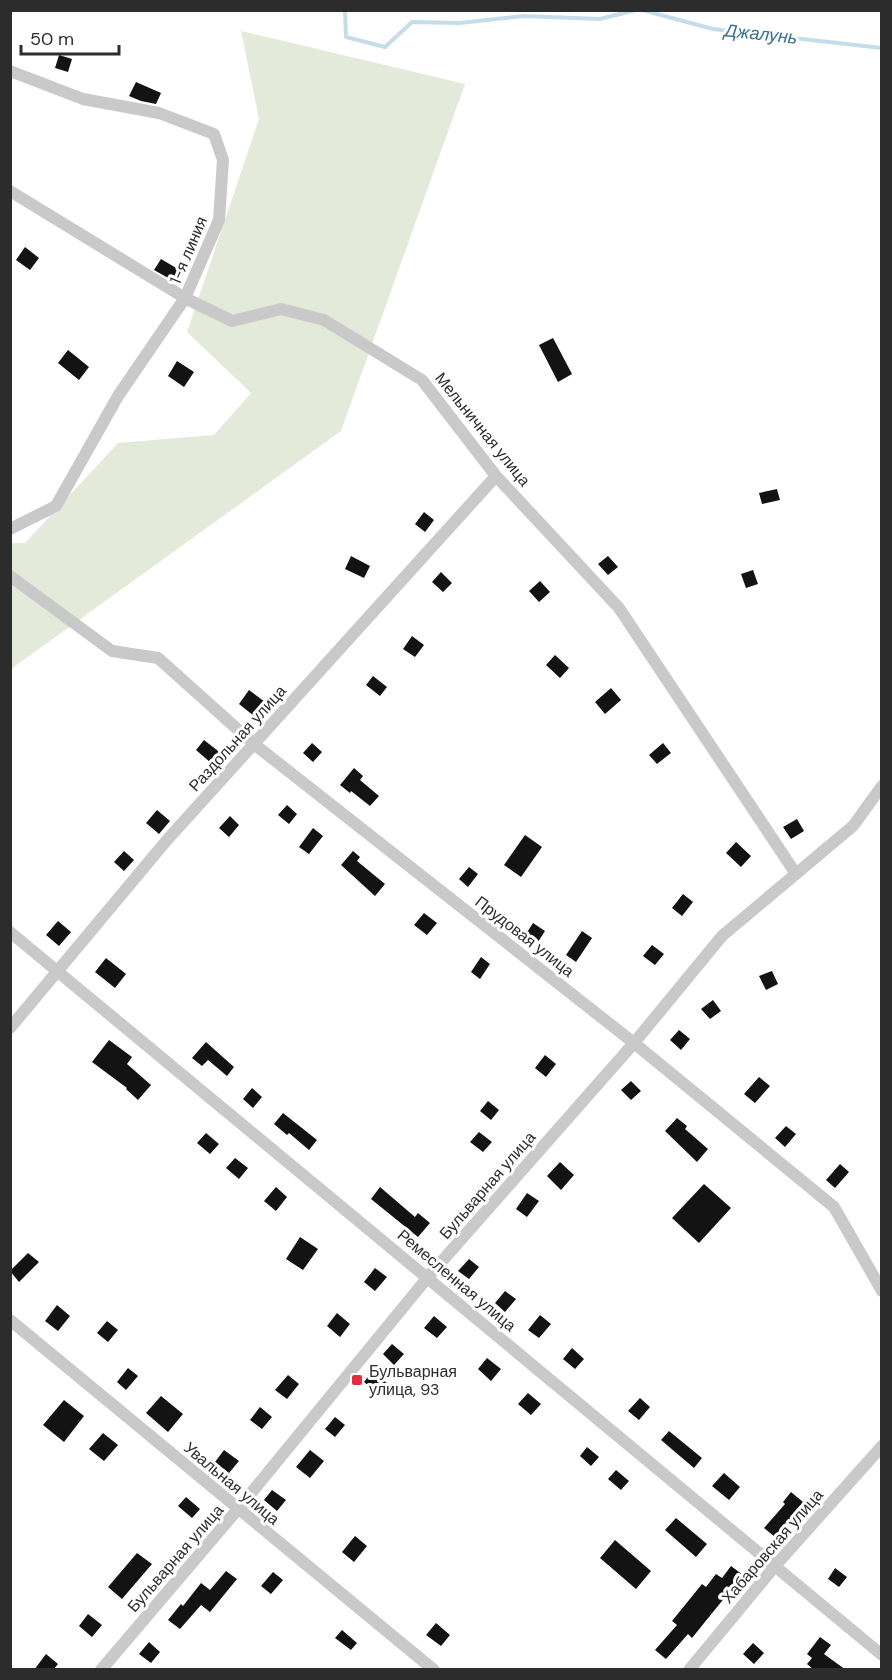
<svg xmlns="http://www.w3.org/2000/svg" width="892" height="1680" viewBox="0 0 892 1680" font-family="'DM Sans',sans-serif">
	<rect width="100%" height="100%" fill="#fff"/>
	<path fill="#e3ead9" d="M241,31L465,84L341,431L11,669L10,543H25L118,443L214,435L251,393L187,332L259,119Z"/>
	<g fill="none" stroke-linecap="round" stroke-linejoin="round">
		<path stroke="#c5ddea" stroke-width="4" d="M345,10L346,37L385,47L412,22L459,23L523,16L600,19L636,10
			M642,10L713,29L882,48"/>
	</g>
	<path fill="#131313" d="M59,55L72,59L68,72L55,68Z
		M136,82L161,93L156,104L141,101L129,96Z
		M25,247L39,258L30,270L16,260Z
		M161,259L183,272L177,283L154,270Z
		M553,338L572,374L558,382L539,345Z
		M68,350L89,367L79,380L58,363Z
		M177,361L194,372L184,387L168,376Z
		M777,489L780,500L762,504L759,493Z
		M424,512L434,520L425,532L415,524Z
		M351,556L370,566L364,578L345,569Z
		M608,556L618,567L608,575L598,564Z
		M753,570L758,584L746,588L741,574Z
		M441,572L452,583L443,592L432,582Z
		M540,581L550,592L539,602L529,591Z
		M412,636L424,645L415,657L403,649Z
		M555,655L569,668L560,678L546,665Z
		M373,676L387,687L380,696L366,685Z
		M611,688L621,700L605,714L595,702Z
		M249,690L269,705L258,719L239,704Z
		M204,740L227,758L218,769L196,750Z
		M312,743L322,752L313,762L303,753Z
		M663,743L671,753L657,764L649,755Z
		M354,768L363,776L360,780L379,796L370,806L351,791L350,793L340,785Z
		M287,805L297,814L289,824L278,815Z
		M157,810L170,821L159,834L146,823Z
		M230,816L239,825L229,837L219,828Z
		M797,819L804,831L791,839L783,827Z
		M313,828L323,836L309,854L299,847Z
		M525,835L542,847L521,877L504,865Z
		M736,842L751,856L741,867L726,853Z
		M124,851L134,860L124,871L114,862Z
		M353,851L360,857L357,861L385,884L375,896L341,865Z
		M469,867L478,874L468,887L459,879Z
		M683,894L693,902L682,916L672,908Z
		M424,913L437,923L427,935L414,925Z
		M58,921L71,932L59,946L46,935Z
		M533,923L545,931L538,942L526,934Z
		M582,931L592,938L576,962L566,955Z
		M652,945L664,954L655,965L643,956Z
		M481,957L490,964L480,979L471,972Z
		M106,958L126,974L115,988L95,972Z
		M772,971L778,984L766,990L759,976Z
		M713,1000L721,1011L710,1019L701,1009Z
		M679,1030L690,1039L681,1050L670,1040Z
		M109,1040L132,1057L127,1064L151,1085L138,1100L126,1089L127,1088L92,1062Z
		M206,1042L234,1067L227,1076L208,1060L202,1066L192,1058Z
		M545,1055L556,1064L546,1077L535,1068Z
		M759,1077L770,1086L755,1103L744,1094Z
		M631,1081L641,1091L631,1100L621,1090Z
		M252,1088L262,1097L253,1108L243,1099Z
		M488,1101L499,1110L491,1120L480,1111Z
		M283,1113L317,1140L309,1150L289,1133L287,1135L274,1124Z
		M677,1118L687,1126L685,1129L708,1149L697,1162L665,1131Z
		M786,1126L796,1134L785,1147L775,1138Z
		M479,1132L492,1142L483,1152L470,1142Z
		M206,1133L219,1144L210,1154L197,1143Z
		M235,1158L248,1168L239,1179L226,1168Z
		M560,1162L574,1175L561,1190L547,1176Z
		M840,1164L849,1172L835,1188L826,1180Z
		M704,1184L731,1208L699,1243L672,1218Z
		M276,1187L287,1197L276,1211L264,1201Z
		M380,1187L415,1217L418,1213L430,1223L418,1237L371,1199Z
		M527,1193L539,1201L527,1217L516,1209Z
		M300,1237L318,1249L303,1270L286,1259Z
		M28,1253L39,1262L19,1282L10,1271Z
		M469,1259L479,1267L469,1279L458,1271Z
		M375,1268L387,1277L375,1291L364,1282Z
		M505,1291L516,1299L505,1312L495,1303Z
		M57,1305L70,1316L58,1331L45,1321Z
		M337,1313L350,1324L340,1337L327,1326Z
		M540,1315L551,1324L539,1338L528,1330Z
		M434,1316L447,1327L437,1338L424,1328Z
		M107,1321L118,1330L108,1342L97,1333Z
		M392,1344L404,1354L394,1365L383,1354Z
		M572,1348L584,1359L575,1369L563,1359Z
		M487,1358L501,1369L491,1381L478,1369Z
		M128,1368L138,1376L126,1390L117,1382Z
		M372,1371L388,1384L380,1395L364,1382Z
		M288,1375L299,1384L287,1399L275,1390Z
		M528,1393L541,1404L531,1415L518,1404Z
		M161,1396L183,1414L168,1432L146,1413Z
		M640,1398L650,1407L639,1420L628,1411Z
		M64,1400L84,1416L64,1442L43,1425Z
		M260,1407L272,1417L262,1429L250,1420Z
		M335,1417L345,1425L335,1437L325,1429Z
		M669,1431L702,1458L694,1468L661,1440Z
		M103,1433L118,1445L104,1461L89,1449Z
		M587,1447L599,1457L591,1466L580,1456Z
		M224,1450L239,1461L229,1473L215,1462Z
		M310,1450L324,1461L310,1478L296,1467Z
		M616,1470L629,1481L621,1490L608,1479Z
		M724,1473L740,1487L729,1500L712,1486Z
		M272,1490L286,1500L277,1511L264,1500Z
		M791,1492L803,1502L775,1537L764,1528L785,1504L783,1502Z
		M186,1497L200,1509L192,1518L178,1506Z
		M676,1518L707,1544L696,1557L665,1530Z
		M355,1536L367,1546L354,1562L342,1552Z
		M615,1540L651,1571L636,1589L600,1558Z
		M137,1553L152,1564L122,1599L108,1587Z
		M731,1566L743,1575L692,1638L688,1634L666,1659L655,1650L677,1625L672,1621L702,1584L706,1587L716,1574L722,1578Z
		M835,1568L847,1577L839,1587L828,1579Z
		M226,1571L237,1579L210,1612L201,1605L180,1629L168,1620L181,1604L183,1606L201,1583L210,1590Z
		M273,1572L283,1580L271,1594L261,1586Z
		M88,1614L102,1625L92,1637L79,1626Z
		M436,1623L450,1635L441,1646L426,1635Z
		M342,1630L357,1643L351,1650L335,1638Z
		M820,1637L831,1645L824,1654L846,1670H814L807,1664L812,1658L807,1654Z
		M149,1642L160,1652L151,1663L139,1654Z
		M753,1643L764,1653L754,1664L743,1654Z
		M46,1654L58,1664L53,1670H34Z"/>
	<g fill="none" stroke-linecap="round" stroke-linejoin="round">
		<path stroke="#c9c9c9" stroke-width="12" d="M10,71L83,99L159,113L214,134L223,160L219,220L185,298L118,396L56,506L10,529
			M10,191L185,298L232,321L281,309L324,320L422,380L496,476L619,608L796,874
			M10,576L112,651L158,658L254,744L634,1043L834,1207L882,1291
			M10,932L882,1655
			M10,1028L167,840L496,476
			M10,1320L434,1670
			M101,1670L238,1509L428,1277L634,1043L722,936L853,826L882,786
			M689,1670L775,1566L882,1446"/>
	</g>
	<rect fill="#e42e40" stroke="#fff" stroke-width="2" x="351" y="1374" width="12" height="12" rx="3"/>
	<g text-anchor="middle" stroke-width="6" stroke-linejoin="round" paint-order="stroke">
		<g font-size="16" fill="#2c2c2c" stroke="#fff">
			<text transform="translate(188 250) rotate(-67)" y="6">1-я линия</text>
			<text transform="translate(483 429) rotate(51)" y="6">Мельничная улица</text>
			<text transform="translate(237 738) rotate(-48)" y="6">Раздольная улица</text>
			<text transform="translate(525 936) rotate(38)" y="6">Прудовая улица</text>
			<text transform="translate(487 1185) rotate(-49)" y="6">Бульварная улица</text>
			<text transform="translate(457 1280) rotate(40)" y="6">Ремесленная улица</text>
			<text transform="translate(232 1483) rotate(40)" y="6">Увальная улица</text>
			<text transform="translate(772 1546) rotate(-49)" y="6">Хабаровская улица</text>
			<text transform="translate(175 1558) rotate(-49)" y="6">Бульварная улица</text>
		</g>
		<g font-size="16" fill="#2c2c2c" stroke="#fff" text-anchor="start">
			<text x="369" y="1377">Бульварная<tspan x="369" dy="18">улица, 93</tspan></text>
		</g>
		<g font-size="18" font-style="italic" fill="#3b708d" stroke="#fff">
			<text transform="translate(761 34) rotate(6)" y="6">Джалунь</text>
		</g>
	</g>
	<rect width="892" height="1680" fill="none" stroke="#2c2c2c" stroke-width="24"/>
	<path d="M21 45v9h98v-9" fill="none" stroke="#2c2c2c" stroke-width="3"/>
	<text x="30" y="45" font-size="18" fill="#2c2c2c" stroke="#ffffff" stroke-width="4.5" paint-order="stroke">50 m</text>
</svg>
